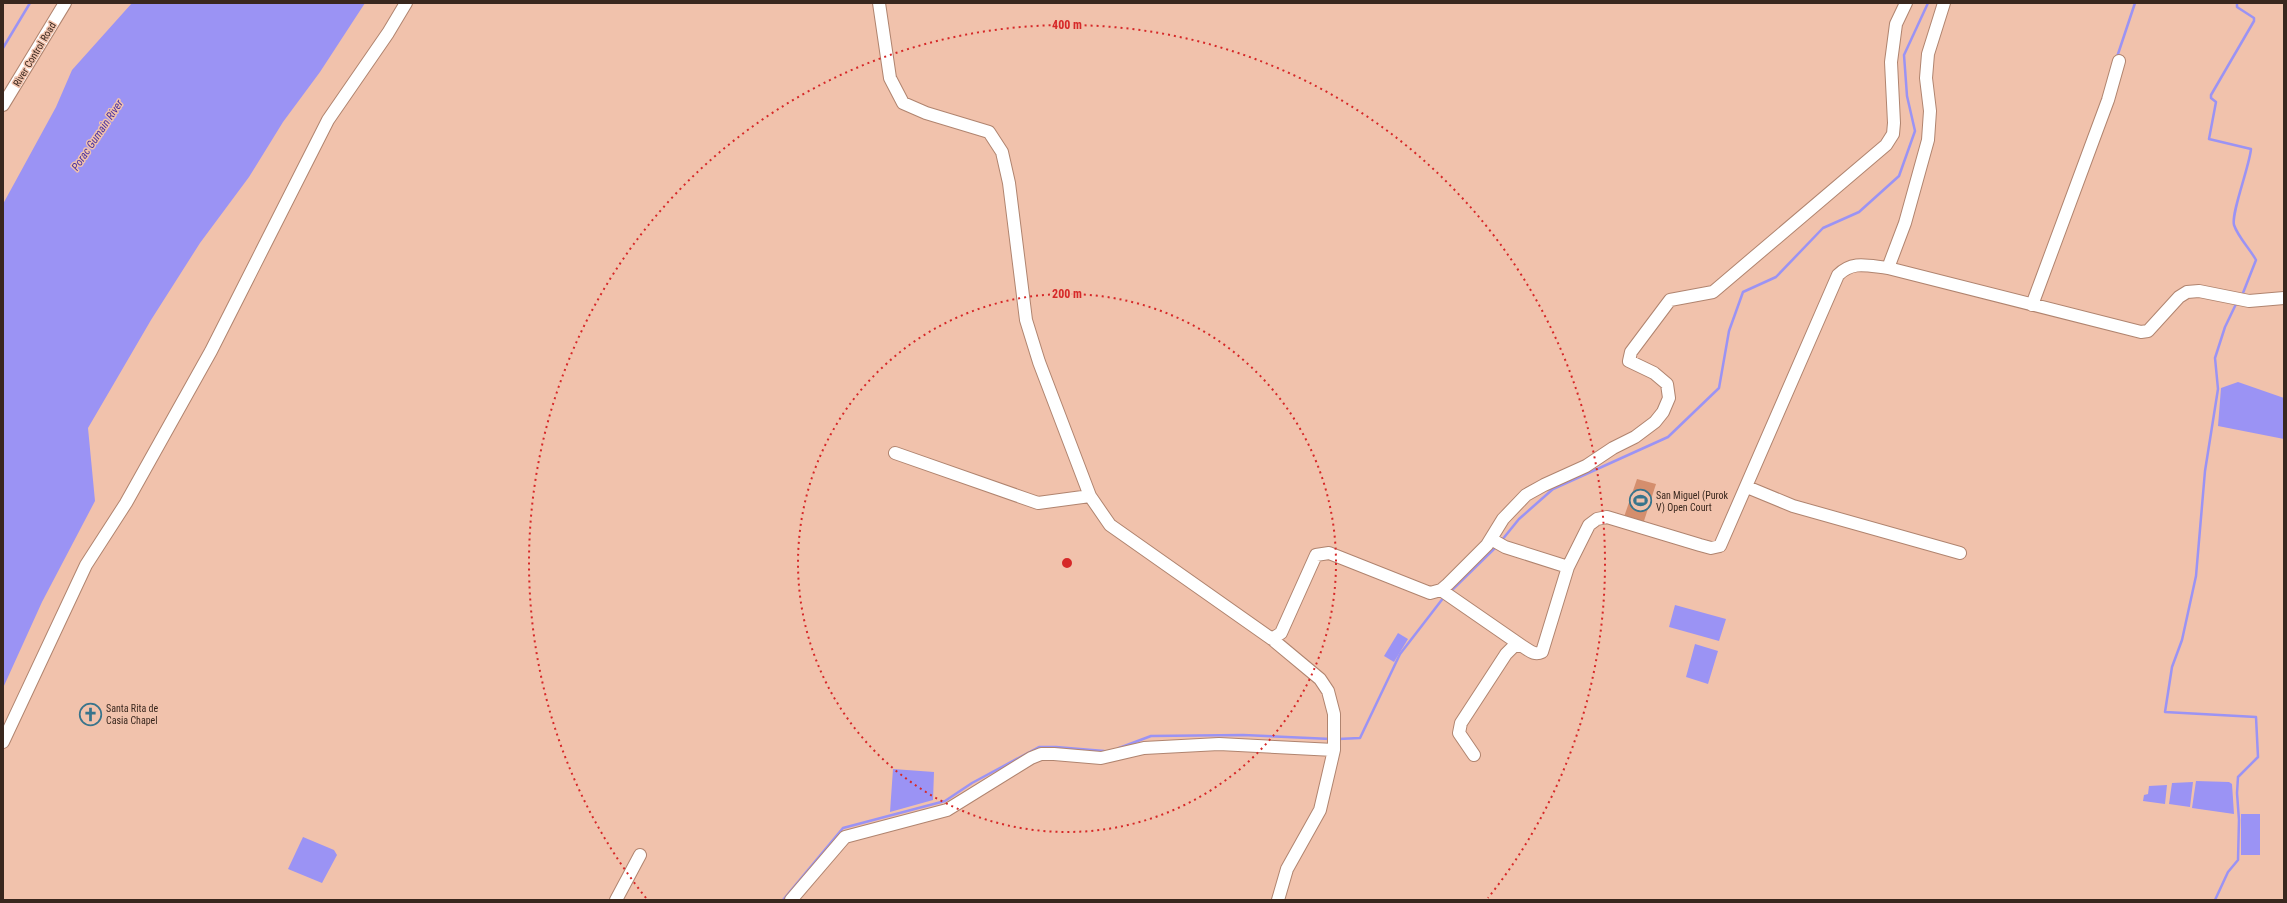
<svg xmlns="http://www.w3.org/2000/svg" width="2287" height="903" viewBox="0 0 2287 903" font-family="'Roboto Condensed',sans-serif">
	<rect width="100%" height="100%" fill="#f1c2ac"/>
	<path fill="#d48e6d" d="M1637,479L1656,484L1643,524L1624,517Z"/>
	<path fill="#9b93f4" d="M132,3H365L320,72L283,122L249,177L200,243L151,320L88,428L95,501L42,602L3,688V204L56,107L72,70Z
		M2238,382L2284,398V439L2218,426L2221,388Z
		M1675,605L1726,619L1719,641L1669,627Z
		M1398,633L1408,639L1394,662L1384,656Z
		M1695,644L1718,651L1708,684L1686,677Z
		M893,769L934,772L933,800L890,812Z
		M2196,781L2229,782L2232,784L2234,814L2192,808Z
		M2193,782L2190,807L2169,804L2172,783Z
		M2167,785L2165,804L2143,801L2144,795L2148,794L2149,786Z
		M2241,814H2260V855H2241Z
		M303,837L334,850L337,855L322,883L288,869Z"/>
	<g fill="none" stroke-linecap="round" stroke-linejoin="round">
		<path stroke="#9b93f4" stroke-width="2.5" d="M2237,3V7L2254,18V21L2211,95V98L2216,102L2209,139L2251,149C2249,168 2231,213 2234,225C2238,237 2250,249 2256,260L2243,293
			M3,48L30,3
			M2117,57L2135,3
			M1502,540L1519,519L1553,489L1668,437L1719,388L1729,331L1743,292L1776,277L1823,228L1859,212L1899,176L1915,131L1907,96L1904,55L1928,3
			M1450,592L1497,546
			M1338,739L1360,738L1400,654L1444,597
			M1119,748L1151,736L1243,735L1331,739
			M783,900L843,828L945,801L972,783L1039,747H1056L1104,751
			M2215,900L2228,872L2238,860L2239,820L2237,793L2238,777L2258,757L2256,717L2165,712L2172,667L2182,640L2196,576L2205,471L2218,389L2215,358L2225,327L2236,304"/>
		<defs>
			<path id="minor" d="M879,3L890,78L903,103L926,113L989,132L1002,152L1009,183L1026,320L1039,362L1090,496L1110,525L1272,639L1320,679L1328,691L1334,714V750L1320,810L1287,869L1278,900
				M3,105L65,3
				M1888,268L2141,332L2148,331L2179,297L2187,292L2199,291L2249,301L2284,298
				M2032,305L2108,100L2119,61
				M895,453L1038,503L1090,496
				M1747,487L1793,506L1960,553
				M1491,539L1505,547L1568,567
				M1441,590L1522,646C1529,650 1534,656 1542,652L1568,567L1589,525L1597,519L1607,517L1700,545L1711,548L1720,546L1838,275C1853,260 1868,266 1888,268L1905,223L1928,140L1930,111L1926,78L1928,54L1944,3
				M1272,639L1281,633L1316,555L1329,553L1430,593L1441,590L1448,584L1487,545L1503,519L1526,495L1544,485L1586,466L1613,448L1635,437L1655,422L1663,412L1669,398L1667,384L1654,373L1629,361L1631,352L1670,300L1713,292L1886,145L1893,134L1894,123L1891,62L1896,24L1906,3
				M3,742L86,565L126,503L211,351L328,120L388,33L406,3
				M1474,755L1459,733L1461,723L1506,654L1514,646H1522
				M616,900L640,855
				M791,900L845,837L947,810L1031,758L1041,754H1054L1101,758L1144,748L1219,744L1334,750"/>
		</defs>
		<use href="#minor" stroke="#b0846f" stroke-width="14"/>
		<use href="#minor" stroke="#fff" stroke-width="12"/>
	</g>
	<g fill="none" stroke="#d62828" stroke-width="2" stroke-dasharray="2 4">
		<circle cx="1067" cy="563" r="269"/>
		<path d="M646 898A538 538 0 1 1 1488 898"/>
	</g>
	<defs>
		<symbol id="stadium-ring" viewBox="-11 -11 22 22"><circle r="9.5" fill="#f1c2ac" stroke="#38748c" stroke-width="1.5"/><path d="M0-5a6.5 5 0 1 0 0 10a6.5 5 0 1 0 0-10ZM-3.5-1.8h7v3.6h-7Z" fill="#38748c"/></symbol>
		<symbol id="church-ring" viewBox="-11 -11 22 22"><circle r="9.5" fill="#f1c2ac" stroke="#38748c" stroke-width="1.5"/><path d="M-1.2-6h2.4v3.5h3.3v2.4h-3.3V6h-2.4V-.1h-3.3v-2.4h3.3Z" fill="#38748c"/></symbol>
	</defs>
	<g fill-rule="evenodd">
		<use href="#stadium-ring" x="1628" y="488" width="25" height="25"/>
		<use href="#church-ring" x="78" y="702" width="25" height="25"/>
	</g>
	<g text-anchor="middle" stroke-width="3" stroke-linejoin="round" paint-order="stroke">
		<g font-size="10" fill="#39271e" stroke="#f1c2ac">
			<text transform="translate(34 54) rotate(-59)" y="4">River Control Road</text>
		</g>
		<g font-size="10" fill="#39271e" stroke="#f1c2ac" text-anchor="start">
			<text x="1656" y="499">San Miguel (Purok<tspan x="1656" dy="12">V) Open Court</tspan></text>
			<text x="106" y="712">Santa Rita de<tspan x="106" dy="12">Casia Chapel</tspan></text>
		</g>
		<g font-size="11" font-style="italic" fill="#4931a1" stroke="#f1c2ac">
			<text transform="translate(97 135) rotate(-56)" y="4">Porac Gumain River</text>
		</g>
	</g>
	<circle cx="1067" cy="563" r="6" fill="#d62828" stroke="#f1c2ac" stroke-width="2"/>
	<g font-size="12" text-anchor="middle" font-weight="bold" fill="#d62828" stroke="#f1c2ac" stroke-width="3" stroke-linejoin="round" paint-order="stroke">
		<text x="1067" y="29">400 m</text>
		<text x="1067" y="298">200 m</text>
	</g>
	<rect width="2287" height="903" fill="none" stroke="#39271e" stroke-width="8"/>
</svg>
